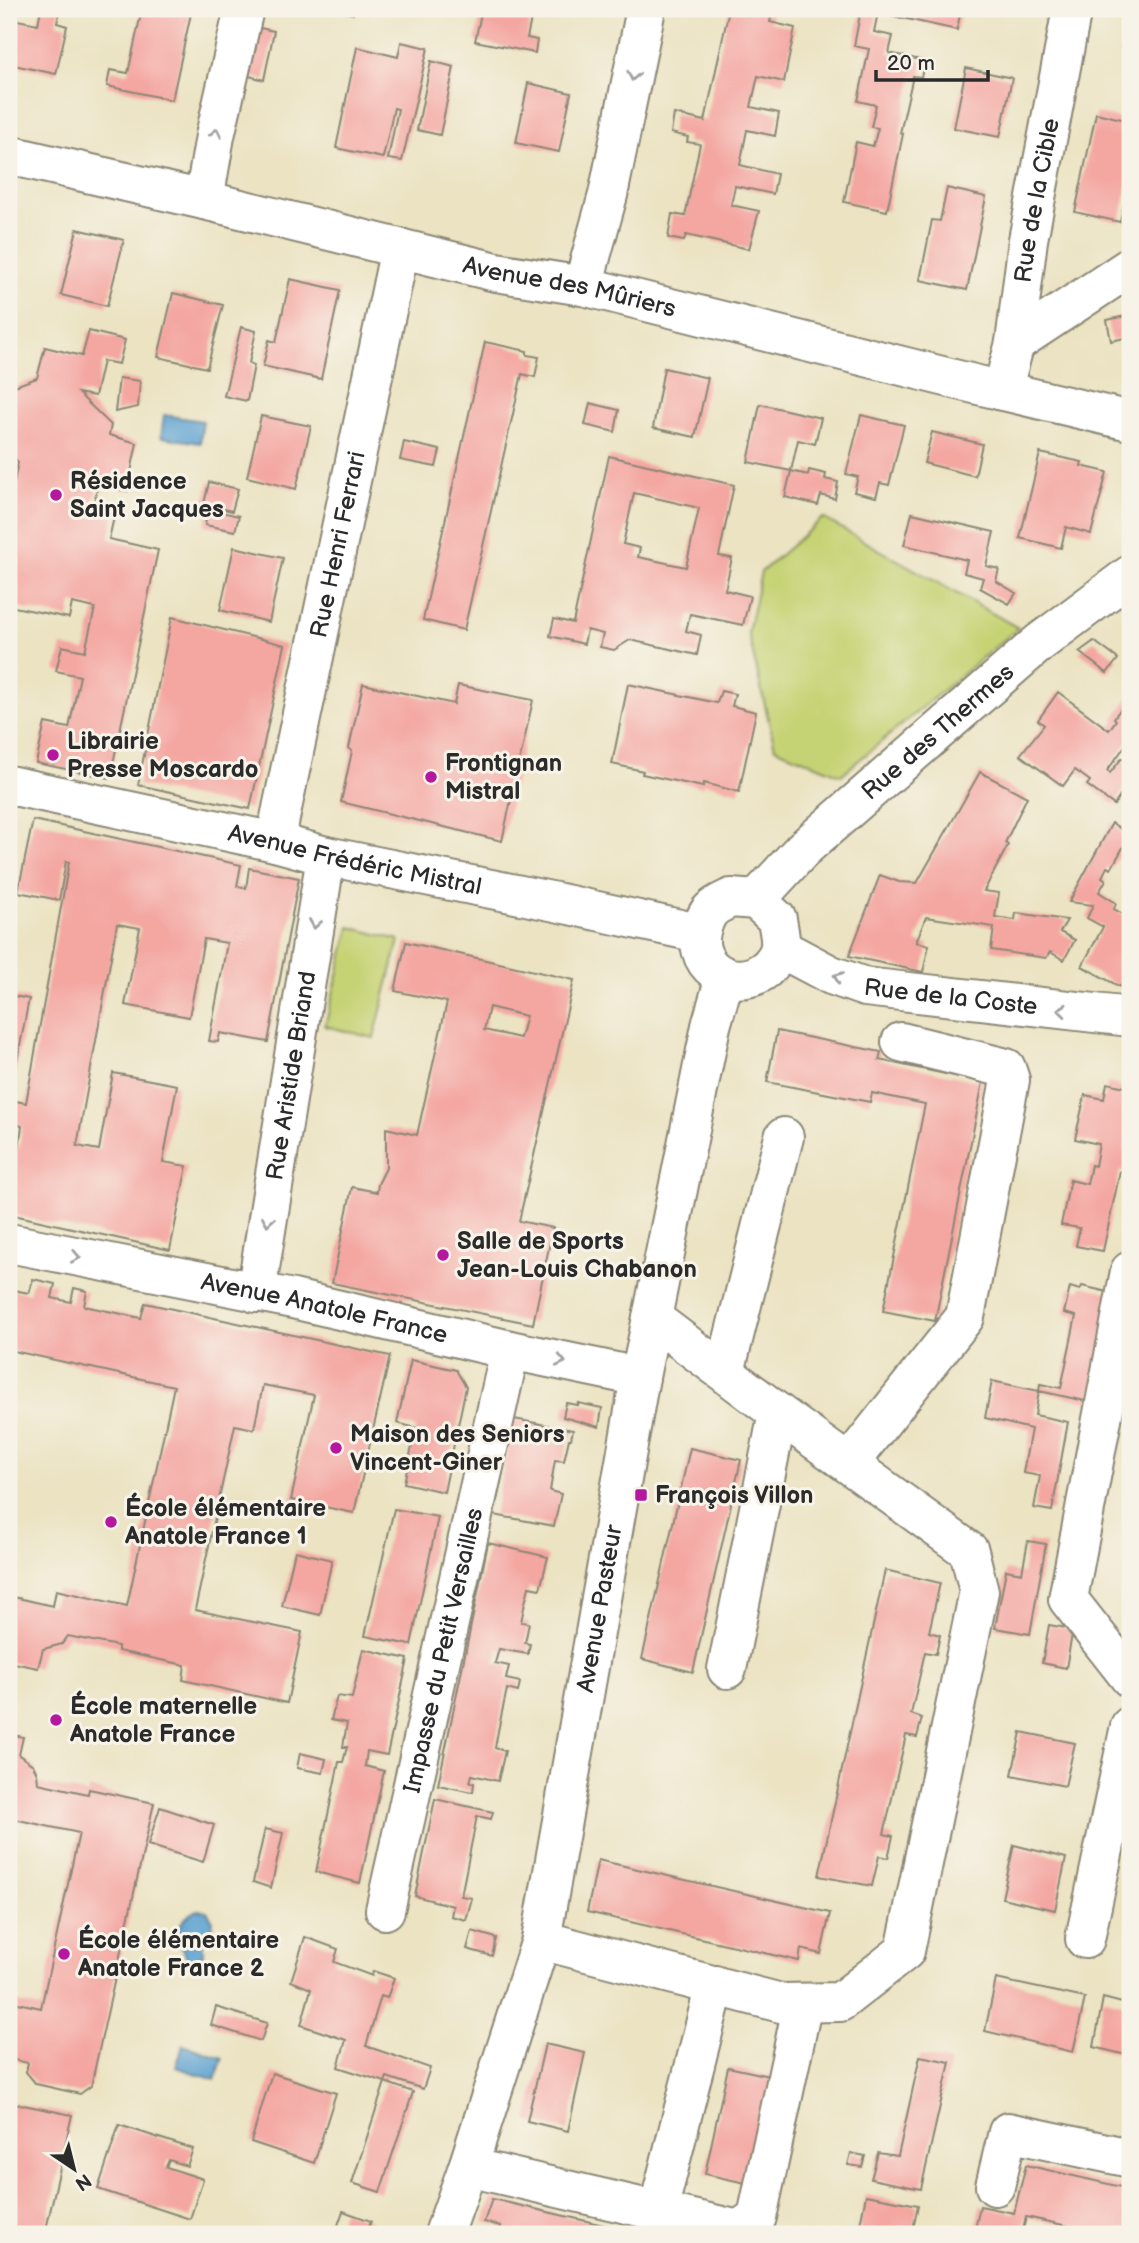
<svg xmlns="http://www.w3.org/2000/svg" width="1139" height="2243" viewBox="0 0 1139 2243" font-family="'Balsamiq Sans',sans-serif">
	<rect width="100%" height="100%" fill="#f7f3e8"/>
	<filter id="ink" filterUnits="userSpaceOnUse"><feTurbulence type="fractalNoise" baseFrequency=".0143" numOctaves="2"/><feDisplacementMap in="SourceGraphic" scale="14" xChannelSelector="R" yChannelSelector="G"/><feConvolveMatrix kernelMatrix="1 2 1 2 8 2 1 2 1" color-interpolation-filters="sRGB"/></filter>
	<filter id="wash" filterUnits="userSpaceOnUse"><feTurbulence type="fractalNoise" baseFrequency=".00686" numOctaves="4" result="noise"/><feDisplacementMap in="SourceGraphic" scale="28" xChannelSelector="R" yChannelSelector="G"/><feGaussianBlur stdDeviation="1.57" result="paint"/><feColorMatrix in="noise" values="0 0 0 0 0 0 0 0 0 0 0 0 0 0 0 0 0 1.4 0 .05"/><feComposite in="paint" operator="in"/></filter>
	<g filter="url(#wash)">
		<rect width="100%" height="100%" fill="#ebe3c2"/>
		<path fill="#c6d375" stroke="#787f50" stroke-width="2" d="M823,518L1018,628L841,775L775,748L748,632L761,572Z
			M350,927L399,940L374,1038L325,1026Z"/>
		<path fill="#5aa0d0" stroke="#42667e" stroke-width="2" d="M164,415L203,421L200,443L161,437Z
			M198,1910L207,1911L213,1921L211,1931L203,1941V1956L189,1961C173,1939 172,1923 198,1910Z
			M183,2045L223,2058L215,2080L176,2067Z"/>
		<g id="blocks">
			<path fill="#f4a6a1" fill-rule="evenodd" d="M9,9H18L17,20L38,24L41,9H60L57,23L67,26L56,74L9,64Z
				M142,9H192L172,100L107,86L110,70L128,73Z
				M334,9H355L353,14Z
				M482,9H533L527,38L537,40L535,53L475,41Z
				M729,9H773L770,22L795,28L784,82L758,76L751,107L779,113L775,136L747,130L740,165L777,174L773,194L735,186L731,205L759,211L749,249L686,235L684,241L668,238L672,214L685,216L700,144L687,142L688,137L671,133L674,114L705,121Z
				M861,9L878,12L874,32L893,36L889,53L925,61L921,77L913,76L900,133L903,134L887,211L844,202L856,142L873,146L878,128L871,127L876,105L858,101L869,49L854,46Z
				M885,9H961L957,30L884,14Z
				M1129,13H1130V50L1121,48Z
				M260,28L274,31L264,80L249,76Z
				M401,42L428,48L402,161L388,159L398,109L394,108L383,158L336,148L357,47L398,57Z
				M431,61L454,67L440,135L417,130Z
				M966,68L1012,78L1000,137L954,128Z
				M528,83L571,93L559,152L516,143Z
				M1096,113L1130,121V175L1120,222L1075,212Z
				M947,188L986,197L967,290L920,280L932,220L940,221Z
				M77,229L124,240L107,306L61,295Z
				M290,279L340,290L321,379L263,366L269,340L276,342Z
				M173,293L223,305L207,368L158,357Z
				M1130,315V337L1111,341L1107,320Z
				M241,327L256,331L249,363L254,365L247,401L224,396Z
				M89,331L125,340L119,364L103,361L95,396L78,393L111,425L109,435L137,443L127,491L98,484L92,512L114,517L109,539L158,550L110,778L36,763L45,723L69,728L80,676L56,671L62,646L85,651L95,608L72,603L69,618L9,606V496L12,492L18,462L9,453V388L37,378L45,347L82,356Z
				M485,342L527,351V355L539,357L535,377L522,374L464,630L423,620Z
				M664,368L708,378L695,437L653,428Z
				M119,378L140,381L138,407L115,412Z
				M590,403L619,410L615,432L585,425Z
				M760,404L821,418L815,444L798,440L791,471L748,462Z
				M861,415L904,425L889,485L880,483L876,497L854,492L858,477L846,474Z
				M261,416L311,426L296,489L247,477Z
				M932,432L982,444L975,476L924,463Z
				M404,442L440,450L436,467L400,460Z
				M1040,453L1082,462L1081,466L1107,472L1091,534L1066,527L1061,548L1020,538Z
				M609,456L734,485L719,556L732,558L725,590L750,596L743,625L690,614L686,631L701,635L697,655L630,640L614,650L600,647L603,634L587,630L584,644L550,636L554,619L573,623ZM634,493L699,508L686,567L638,557L640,548L623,544Z
				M809,470L826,474L825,479L838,482L835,499L821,495L818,505L785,497L791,471L808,475Z
				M209,482L238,489L232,511L204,504Z
				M208,509L239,516L235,531L205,525Z
				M912,513L994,532L986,566L999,569L996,581L1016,593L1009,604L980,588L983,578L964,573L967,560L904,545Z
				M234,547L283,558L269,622L220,610Z
				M172,617L285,645L250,809L138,785Z
				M1094,641L1118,659L1107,673L1079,652Z
				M363,684L454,704L458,685L533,700L502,841L341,802L352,751L349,748Z
				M628,684L717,703L721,691L735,694L732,706L756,712L739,792L704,783L703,787L642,774L643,771L612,764Z
				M1058,692L1109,730L1116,720L1114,718L1130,696V739L1107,771L1110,773L1122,758L1130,765V782L1114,805L1087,785L1090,781L1075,770L1063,786L1020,755L1044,725L1038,720Z
				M980,772L1027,797L1005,843L1008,845L984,891L999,893L995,917L1015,920L1016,913L1067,920L1060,932L1075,940L1064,960L1050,952L1046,958L991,950L994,927L926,917L916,942L929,945L923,972L849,956L880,875L899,882L917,883Z
				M33,820L241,865L237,886L246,888L249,868L299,878L268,1042L220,1033L218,1042L209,1041L227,943L204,939L189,1017L125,1005L140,928L117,924L77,1146L99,1150L113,1073L177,1085L163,1162L187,1166L170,1250L9,1214V1146L19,1148L22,1126L9,1123V1112L11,1100L26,1103L69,862L66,861L59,900L18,892Z
				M1112,823L1130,835L1111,869L1107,867L1102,877L1106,880L1099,892L1116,903L1114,909L1130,918V968L1120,987L1082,966L1103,927L1087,918L1093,905L1069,902Z
				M406,942L574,980L519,1221L553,1228L533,1324L332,1283L352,1187L377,1192L378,1184L386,1168V1128L417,1135L447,1002L395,991ZM489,1007L526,1016L520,1038L484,1030Z
				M9,995L29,999L14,1077L9,1076Z
				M777,1031L881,1052L879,1060L983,1082L935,1321L883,1311L925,1104L872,1093L870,1102L767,1082Z
				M1107,1083L1130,1088V1124L1125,1150L1130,1151V1173L1120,1171L1103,1251L1076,1246L1080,1228L1061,1225L1070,1180L1087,1184L1091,1165L1095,1166L1099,1144L1075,1139L1085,1095L1104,1099Z
				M33,1279L55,1284L52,1298L71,1302L74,1288L87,1291L84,1306L141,1318L145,1303L390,1356L354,1513L291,1500L314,1395L263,1385L254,1429L235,1425L195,1610L302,1632L287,1703L183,1680L185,1665L118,1651V1646L68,1636L62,1644L43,1649L38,1668L9,1662V1596L53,1606L56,1590L127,1606L174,1386L9,1350V1289L29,1293Z
				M1082,1286L1112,1293L1090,1402L1039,1391L1040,1384L1061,1388L1076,1316L1064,1313L1070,1287L1080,1290Z
				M411,1360L456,1370L466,1387L444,1492L404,1483L416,1428L397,1423Z
				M992,1381L1039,1391L1035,1415L1068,1422L1052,1511L1034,1508L1040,1476L1023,1473L1031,1429L985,1418Z
				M566,1403L578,1405V1403L602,1408L599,1427L563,1417Z
				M514,1419L573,1430L571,1439H569L564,1461L555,1460L550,1491L561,1494L554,1526L494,1515Z
				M690,1448L741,1460L693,1672L642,1659Z
				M394,1509L438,1517L411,1645L365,1636Z
				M1028,1541L1046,1544L1030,1634L995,1628L1006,1570L1022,1573Z
				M488,1543L548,1557L540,1589L529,1587L525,1603L521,1622L529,1623L525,1643L530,1644L528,1654L499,1649L495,1663L509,1666L506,1679L520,1682L518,1692L507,1689L498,1731L495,1748L505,1751L498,1781L472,1775L470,1782L474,1783L473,1792L438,1785Z
				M295,1551L332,1560L320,1615L282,1606Z
				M885,1570L940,1583L929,1632L940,1635L936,1654L925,1652L911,1714L922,1718L917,1737L906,1735L884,1834L893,1836L888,1858L879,1856L872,1886L819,1876Z
				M1049,1625L1073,1629L1066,1668L1042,1663Z
				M363,1649L408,1659L387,1755L367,1751L365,1766L384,1771L360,1883L316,1872L339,1762H343L347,1747H343L347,1723L331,1720L337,1696L352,1698Z
				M1021,1732L1075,1743L1065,1786L1012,1775Z
				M9,1734L23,1737L19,1755L33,1765L37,1773L38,1783L88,1794L89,1789L154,1803L91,2086L80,2094L36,2084L26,2072L28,2063L9,2059V2001L41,2008L79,1833L9,1818L11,1802L9,1801Z
				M300,1753L326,1759L323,1773L297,1768Z
				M435,1799L493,1812L491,1819L477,1816L461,1896L472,1898L466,1920L451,1916L453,1906L415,1896Z
				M160,1807L214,1825L203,1862L148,1845Z
				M265,1829L283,1833L271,1888L253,1882Z
				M1014,1845L1066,1858L1055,1910L1002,1898Z
				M598,1860L830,1913L821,1954L801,1949L799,1961L587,1912Z
				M472,1931L496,1938L492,1956L467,1949Z
				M305,1937L338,1949L334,1962L372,1976L373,1971L394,1978L387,1998L381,1996L366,2046L430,2068L423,2089L387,2077L385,2082L338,2067L346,2040L301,2025L311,1989L291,1981Z
				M996,1979L1085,1998L1073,2052L985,2031Z
				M1103,1998L1130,2005V2056L1094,2047Z
				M216,2007L267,2023L261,2041L211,2025Z
				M545,2044L585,2053L568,2131L527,2121Z
				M920,2056L950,2062L921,2189L871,2179L878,2153L898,2156Z
				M728,2067L774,2077L750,2184L705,2174Z
				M272,2073L336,2093L314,2163L251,2142Z
				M385,2082L413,2092L380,2192L352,2183Z
				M9,2102L72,2115L45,2234H9Z
				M119,2125L193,2149L187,2166L169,2160L166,2167L203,2179L190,2219L98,2189Z
				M851,2153L865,2156L862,2167L848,2165Z
				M1026,2165L1130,2189V2234H1105L1026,2217L1022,2234H974L980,2206L1014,2213Z
				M866,2195L918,2205L912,2234H858Z
				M492,2199L638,2233V2234H499L501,2226L484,2222Z
				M343,2211L371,2221L366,2234H335Z"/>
		</g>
	</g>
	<g filter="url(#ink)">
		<use href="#blocks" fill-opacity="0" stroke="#8b8776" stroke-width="2"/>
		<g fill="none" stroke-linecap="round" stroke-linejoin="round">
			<defs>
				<g id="minor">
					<path id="s1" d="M9,155L204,200L496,272L583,286L974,384L1130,421"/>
					<path d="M204,200L215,136L244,9"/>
					<path d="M583,286L608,195L646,9"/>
					<path d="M1015,343L1130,267"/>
					<path id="s2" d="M1002,391L1015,343L1028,240L1072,9"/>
					<path id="s3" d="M275,842L400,248"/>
					<path id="s4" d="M780,948L831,975L865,987L1130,1017"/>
					<path id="s5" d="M9,1243L293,1299L510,1350L640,1377"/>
					<path d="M1130,1271L1068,1599L1130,1678"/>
					<path id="s6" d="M256,1293L326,856"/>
					<path d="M725,1372L784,1137"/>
					<path d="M849,1463L965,1317L1010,1080L1006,1068L901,1042"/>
					<path d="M727,1669L778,1413"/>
					<path id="s7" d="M385,1910L510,1350"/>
					<path d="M1085,1939L1130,1726"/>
					<path d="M541,1940L781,2003L840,2002L905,1951L979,1591L969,1551L778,1413L652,1318"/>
					<path d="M468,2167L739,2230L757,2217L803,2003"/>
					<path d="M995,2186L1008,2132L1130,2158"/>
					<path d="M658,2211L715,1985"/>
					<path id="s8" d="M444,2234L468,2167L541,1940L640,1377L711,1026L725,977"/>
				</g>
				<g id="major">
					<path id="s9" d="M9,785L275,842L326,856L551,901L699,933"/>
					<path d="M731,898L756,900L777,919C778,927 781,938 780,946C779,955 772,964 766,969C732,996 686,963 704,922C706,917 708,912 712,909C717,904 725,901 731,898Z"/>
					<path id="s10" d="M756,900L803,849L1039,643L1130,575"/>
				</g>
			</defs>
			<use href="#minor" stroke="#8b8776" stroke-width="42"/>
			<use href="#major" stroke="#8b8776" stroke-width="42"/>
			<use href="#minor" stroke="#fff" stroke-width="38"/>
			<use href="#major" stroke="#fff" stroke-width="38"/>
		</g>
		<defs><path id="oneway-chevron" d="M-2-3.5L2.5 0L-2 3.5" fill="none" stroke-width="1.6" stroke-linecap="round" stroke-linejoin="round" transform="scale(1.75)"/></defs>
		<g stroke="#a0a0a0">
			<use href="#oneway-chevron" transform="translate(633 76) rotate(102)"/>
			<use href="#oneway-chevron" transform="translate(216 133) rotate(-78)"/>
			<use href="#oneway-chevron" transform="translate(315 924) rotate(99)"/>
			<use href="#oneway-chevron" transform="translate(838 977) rotate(-158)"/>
			<use href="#oneway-chevron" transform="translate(1062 1010) rotate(-174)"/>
			<use href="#oneway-chevron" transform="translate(268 1221) rotate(99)"/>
			<use href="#oneway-chevron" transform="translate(76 1257) rotate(11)"/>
			<use href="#oneway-chevron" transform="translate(561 1361) rotate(12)"/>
		</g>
	</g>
	<g fill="#b5179e" stroke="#f7f3e8" stroke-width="2.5">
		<circle cx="56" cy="495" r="7"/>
		<circle cx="53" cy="755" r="7"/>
		<circle cx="431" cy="777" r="7"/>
		<circle cx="443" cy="1255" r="7"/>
		<circle cx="336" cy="1448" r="7"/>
		<rect x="634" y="1488" width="14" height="14" rx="3.5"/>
		<circle cx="111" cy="1522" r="7"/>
		<circle cx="56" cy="1720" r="7"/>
		<circle cx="64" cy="1954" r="7"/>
	</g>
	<g text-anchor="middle" stroke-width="6" stroke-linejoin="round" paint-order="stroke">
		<g font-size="24" fill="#2b2b2b" stroke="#f7f3e8">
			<text dy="8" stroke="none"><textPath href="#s2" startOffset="194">Rue de la Cible</textPath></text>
			<text dy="8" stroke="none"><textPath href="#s1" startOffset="576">Avenue des Mûriers</textPath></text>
			<text dy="8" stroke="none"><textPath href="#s3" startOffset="304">Rue Henri Ferrari</textPath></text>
			<text dy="8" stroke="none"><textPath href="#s10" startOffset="248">Rue des Thermes</textPath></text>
			<text dy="8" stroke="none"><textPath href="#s9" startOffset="354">Avenue Frédéric Mistral</textPath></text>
			<text dy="8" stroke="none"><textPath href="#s4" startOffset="180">Rue de la Coste</textPath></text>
			<text dy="8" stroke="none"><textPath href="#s6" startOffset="220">Rue Aristide Briand</textPath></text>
			<text dy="8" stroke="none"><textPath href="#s5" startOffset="322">Avenue Anatole France</textPath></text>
			<text dy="8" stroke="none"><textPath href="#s8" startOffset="646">Avenue Pasteur</textPath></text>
			<text dy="8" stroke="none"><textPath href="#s7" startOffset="266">Impasse du Petit Versailles</textPath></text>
		</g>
		<g font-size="24" font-weight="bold" fill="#2b2b2b" stroke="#f7f3e8" text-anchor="start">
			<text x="70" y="489">Résidence<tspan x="70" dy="28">Saint Jacques</tspan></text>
			<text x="67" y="749">Librairie<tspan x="67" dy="28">Presse Moscardo</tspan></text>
			<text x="445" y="771">Frontignan<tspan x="445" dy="28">Mistral</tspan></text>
			<text x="457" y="1249">Salle de Sports<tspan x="457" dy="28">Jean-Louis Chabanon</tspan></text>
			<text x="350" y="1442">Maison des Seniors<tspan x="350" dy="28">Vincent-Giner</tspan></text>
			<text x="655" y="1503">François Villon</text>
			<text x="125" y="1516">École élémentaire<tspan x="125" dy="28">Anatole France 1</tspan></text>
			<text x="70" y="1714">École maternelle<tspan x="70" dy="28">Anatole France</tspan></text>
			<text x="78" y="1948">École élémentaire<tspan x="78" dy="28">Anatole France 2</tspan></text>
		</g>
	</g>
	<rect width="1139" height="2243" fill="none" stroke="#f7f3e8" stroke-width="35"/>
	<g transform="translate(74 2169) rotate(145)" stroke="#f7f3e8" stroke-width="5" paint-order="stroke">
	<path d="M0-5L12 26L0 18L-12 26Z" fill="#2b2b2b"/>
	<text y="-10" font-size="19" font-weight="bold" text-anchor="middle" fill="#2b2b2b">N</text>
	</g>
	<path d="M876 70v10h112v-10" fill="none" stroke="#2b2b2b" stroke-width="3.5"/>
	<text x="887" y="70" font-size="21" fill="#2b2b2b" stroke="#f7f3e8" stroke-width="5" paint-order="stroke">20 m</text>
</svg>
